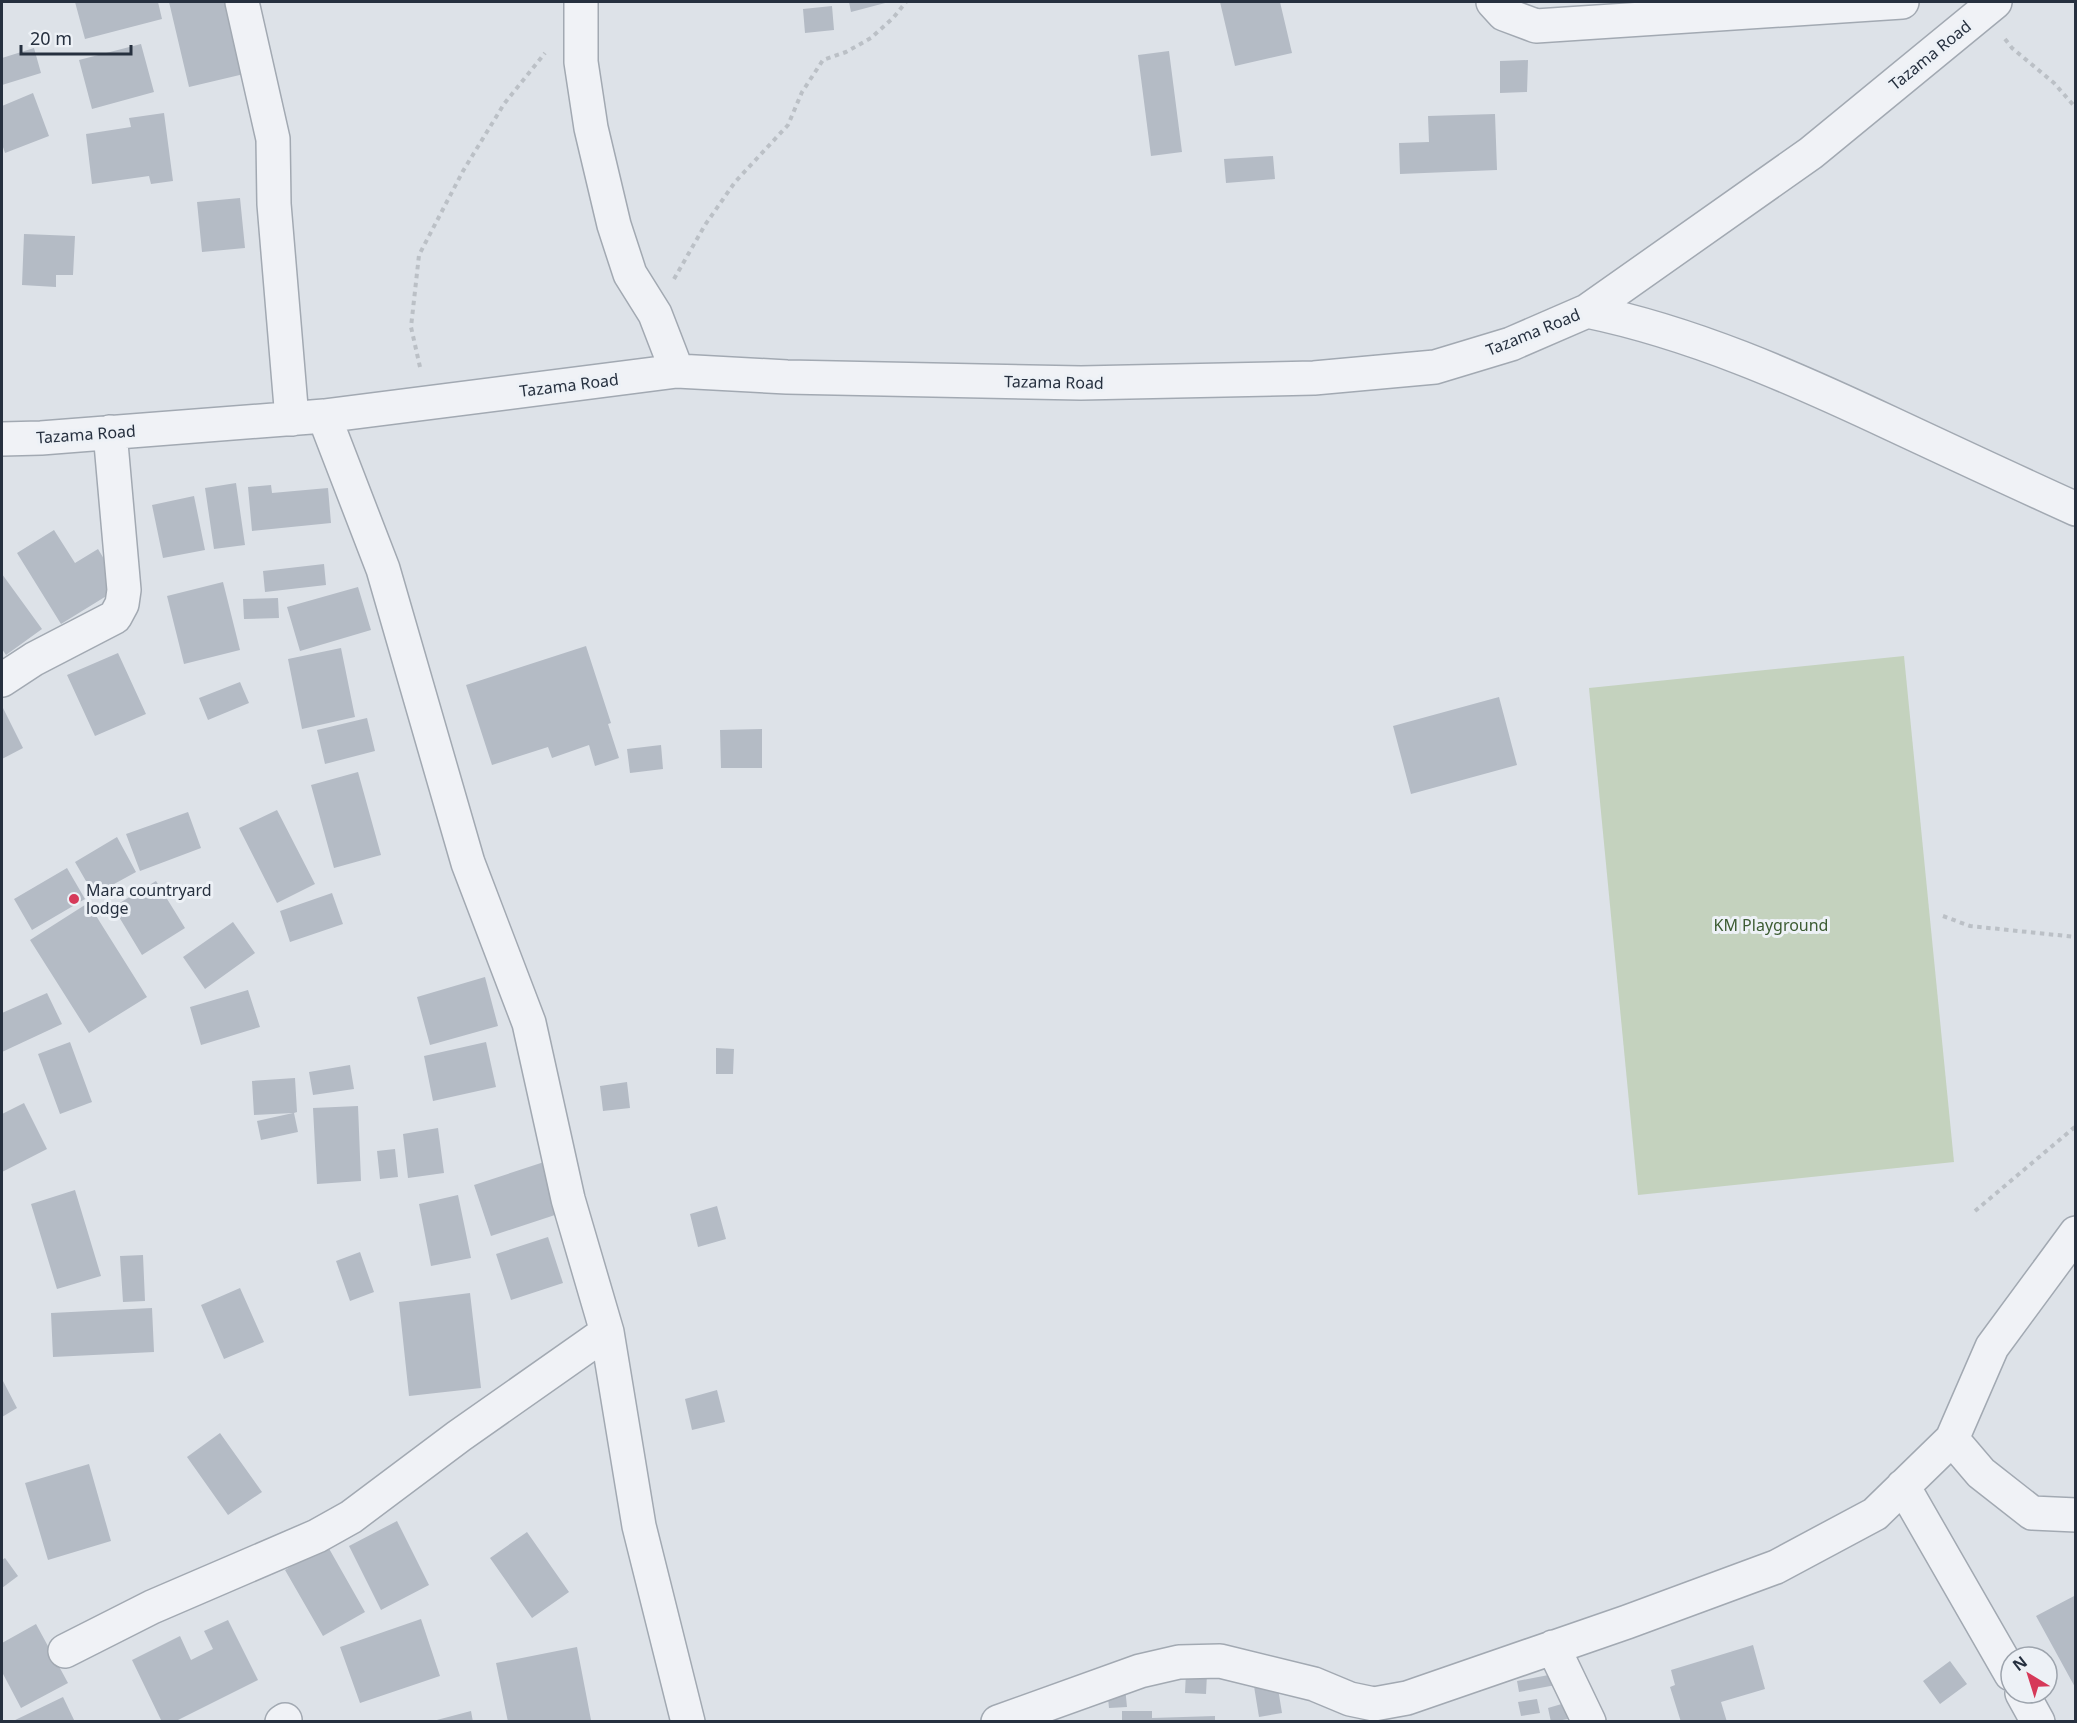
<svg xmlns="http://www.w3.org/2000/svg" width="2077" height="1723" viewBox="0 0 2077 1723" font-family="'Noto Sans',sans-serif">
	<rect width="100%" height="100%" fill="#dde2e8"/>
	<path fill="#c4d2be" d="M1904,656L1954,1162L1638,1195L1589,688Z"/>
	<path fill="#b4bbc5" d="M75,2H158L162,19L85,39Z
		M169,2H227L244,74L189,87Z
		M849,2H889L851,12Z
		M1220,2H1280L1292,53L1235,66Z
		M832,6L834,30L805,33L803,9Z
		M141,44L154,92L92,109L79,60Z
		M34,48L41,73L2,85V58Z
		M1169,51L1182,152L1151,156L1138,55Z
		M1528,60L1527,92L1500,93V61Z
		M33,93L49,136L5,153L2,144V106Z
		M164,113L173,181L151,184L149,176L92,184L86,134L131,127L129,118Z
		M1495,114L1497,170L1400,174L1399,143L1429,142L1428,116Z
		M1273,156L1275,179L1226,183L1224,159Z
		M240,198L245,248L202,252L197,202Z
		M24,234L75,236L73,275H56V287L22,285Z
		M236,483L245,545L214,549L205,488Z
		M271,485L272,493L328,488L331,523L252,531L248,487Z
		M194,496L205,550L163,558L152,505Z
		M54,530L75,563L98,549L121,587L61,624L17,553Z
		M324,564L326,585L265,592L263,571Z
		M2,574L42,629L6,655L2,649Z
		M223,582L240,650L184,664L167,596Z
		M358,587L371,630L300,651L287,607Z
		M278,598L279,618L244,619L243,599Z
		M586,646L611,723L608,724L619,758L595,766L589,745L552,758L548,747L492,765L466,685Z
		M341,648L355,717L302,729L288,659Z
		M118,653L146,714L95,736L67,675Z
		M240,682L249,703L208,720L199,698Z
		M1499,697L1517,765L1411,794L1393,726Z
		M2,706L23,748L2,759Z
		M367,718L375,751L325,764L317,730Z
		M762,729V768H721L720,730Z
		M661,745L663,769L630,773L627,749Z
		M358,772L381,855L334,868L311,785Z
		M277,810L315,884L277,903L239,828Z
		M188,812L201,848L140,871L126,834Z
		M117,837L136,872L94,895L75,862Z
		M67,868L85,899L32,930L14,899Z
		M156,881L185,928L142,955L113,907Z
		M332,893L343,924L290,942L280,911Z
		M88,903L147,997L89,1033L30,940Z
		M233,922L255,953L205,989L183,957Z
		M485,977L498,1026L430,1045L417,997Z
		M248,990L260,1027L201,1045L190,1007Z
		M47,993L62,1024L2,1052V1013Z
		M70,1042L92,1102L60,1114L38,1054Z
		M486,1042L496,1087L433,1101L424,1056Z
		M716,1048L734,1049L733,1074H716Z
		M350,1065L354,1089L313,1095L309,1072Z
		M295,1078L297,1112L294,1113L298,1132L261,1140L257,1121L293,1113L254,1115L252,1081Z
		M627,1082L630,1108L603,1111L600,1086Z
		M24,1103L47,1149L2,1172V1114Z
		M358,1106L361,1181L317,1184L313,1108Z
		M438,1128L444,1173L408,1178L403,1134Z
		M395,1149L398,1177L380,1179L377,1151Z
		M544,1162L561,1213L491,1236L474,1185Z
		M75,1190L101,1276L57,1289L31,1204Z
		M458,1195L471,1258L431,1266L419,1204Z
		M717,1206L726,1239L698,1247L690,1214Z
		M548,1237L563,1283L511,1300L496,1254Z
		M360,1252L374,1292L350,1301L336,1261Z
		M143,1255L145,1301L123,1302L120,1256Z
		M240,1288L264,1342L224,1359L201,1305Z
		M470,1293L481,1388L409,1396L399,1302Z
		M152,1308L154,1352L53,1357L51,1313Z
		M2,1379L17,1408L2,1417Z
		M717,1390L725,1422L692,1430L685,1399Z
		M220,1433L262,1492L228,1515L187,1457Z
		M89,1464L111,1541L48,1560L25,1483Z
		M397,1521L429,1585L381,1610L349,1546Z
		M527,1532L569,1592L532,1618L490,1558Z
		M327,1545L365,1612L323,1636L285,1570Z
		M5,1558L18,1576L2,1588V1560Z
		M2076,1595V1689L2036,1616Z
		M421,1619L440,1676L360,1703L340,1647Z
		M228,1620L258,1680L174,1722H162L132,1660L180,1636L191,1660L213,1649L204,1631Z
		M36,1624L68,1683L21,1708L2,1672V1643Z
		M1753,1645L1765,1689L1721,1702L1727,1722H1681L1670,1687L1675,1685L1671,1670Z
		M577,1647L591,1720L582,1722H508L496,1663Z
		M1950,1661L1967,1684L1940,1704L1923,1681Z
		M1275,1670L1282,1713L1259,1717L1252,1674Z
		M1186,1673L1207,1674L1206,1694L1185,1693Z
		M1559,1673L1561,1684L1519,1692L1517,1681Z
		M1124,1677L1127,1707L1109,1708L1106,1678Z
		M63,1697L75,1722H11Z
		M1537,1699L1540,1713L1521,1716L1518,1702Z
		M1565,1703L1568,1719L1551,1722L1548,1708Z
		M471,1711L473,1722H433V1721Z
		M1122,1711H1152V1718L1215,1716V1722H1122Z"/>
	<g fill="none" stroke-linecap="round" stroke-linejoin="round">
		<defs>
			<path id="minor" d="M242,2L273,139L274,204L292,419
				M581,2V62L591,128L614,225L630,274L655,314L677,371
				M1493,2L1504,14L1536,26L1902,2
				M1587,311C1693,333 1792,377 1890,423C1952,452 2014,481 2076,509
				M324,416L383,569L468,863L529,1023L568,1199L607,1332L639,1526L688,1722
				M2,439L41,438L324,416L677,371L787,377L1081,383L1314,378L1435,367L1511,344L1587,311L1811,153L1995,2
				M2,680L34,659L115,617L122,604L124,590L110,432
				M1952,1439L1981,1473L2032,1513L2076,1515
				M1903,1486L2011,1674
				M1553,1647L1589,1722
				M65,1651L152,1607L317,1536L351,1517L459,1436L607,1332
				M2022,1693L2038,1722
				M282,1722L285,1720
				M998,1722L1140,1671L1179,1662L1220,1661L1314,1684L1350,1699L1374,1704L1407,1698L1627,1622L1776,1567L1875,1514L1952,1439L1992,1347L2076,1233"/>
		</defs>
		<use href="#minor" stroke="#a2a9b2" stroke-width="36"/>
		<path stroke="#bbc0c6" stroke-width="4" stroke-dasharray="4.5 4.5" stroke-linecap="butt" d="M2005,39L2012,48L2054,83L2076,108
			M674,279L705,225L735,182L788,125L802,92L823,60L846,52L871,38L894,17L906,2
			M420,367L411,327L419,255L463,171L504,104L545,53
			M1943,916L1970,926L2076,937
			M1975,1211L2076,1126"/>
		<use href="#minor" stroke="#f0f2f6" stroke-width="33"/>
	</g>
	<circle fill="#d63959" stroke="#edf1f6" stroke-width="2" cx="74" cy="899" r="6"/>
	<g text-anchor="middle" stroke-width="6" stroke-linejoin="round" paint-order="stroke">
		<g font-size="16" fill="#26303f" stroke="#edf1f6">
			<text transform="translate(1930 55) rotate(-39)" y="6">Tazama Road</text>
			<text transform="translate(1533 332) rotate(-22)" y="6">Tazama Road</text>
			<text transform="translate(1054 382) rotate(1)" y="6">Tazama Road</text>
			<text transform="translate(569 385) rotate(-7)" y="6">Tazama Road</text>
			<text transform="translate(86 434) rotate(-4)" y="6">Tazama Road</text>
		</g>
		<g font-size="16" fill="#26303f" stroke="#edf1f6" text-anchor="start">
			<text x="86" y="896">Mara countryard<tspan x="86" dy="18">lodge</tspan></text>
		</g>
		<g font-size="16" fill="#3c5c32" stroke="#edf1f6">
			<text x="1771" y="931">KM Playground</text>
		</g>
	</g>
	<rect width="2077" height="1723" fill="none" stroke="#26303f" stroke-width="6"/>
	<g transform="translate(2029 1675) rotate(322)"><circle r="28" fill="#edf1f6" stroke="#9da4ad" stroke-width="1.5"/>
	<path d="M0-4.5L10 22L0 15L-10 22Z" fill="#d63959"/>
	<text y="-9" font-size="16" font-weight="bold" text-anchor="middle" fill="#26303f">N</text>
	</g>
	<path d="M21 45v9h110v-9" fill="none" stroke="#26303f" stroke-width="3"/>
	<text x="30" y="45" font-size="18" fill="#26303f" stroke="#edf1f6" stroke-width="4.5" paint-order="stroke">20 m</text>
</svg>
